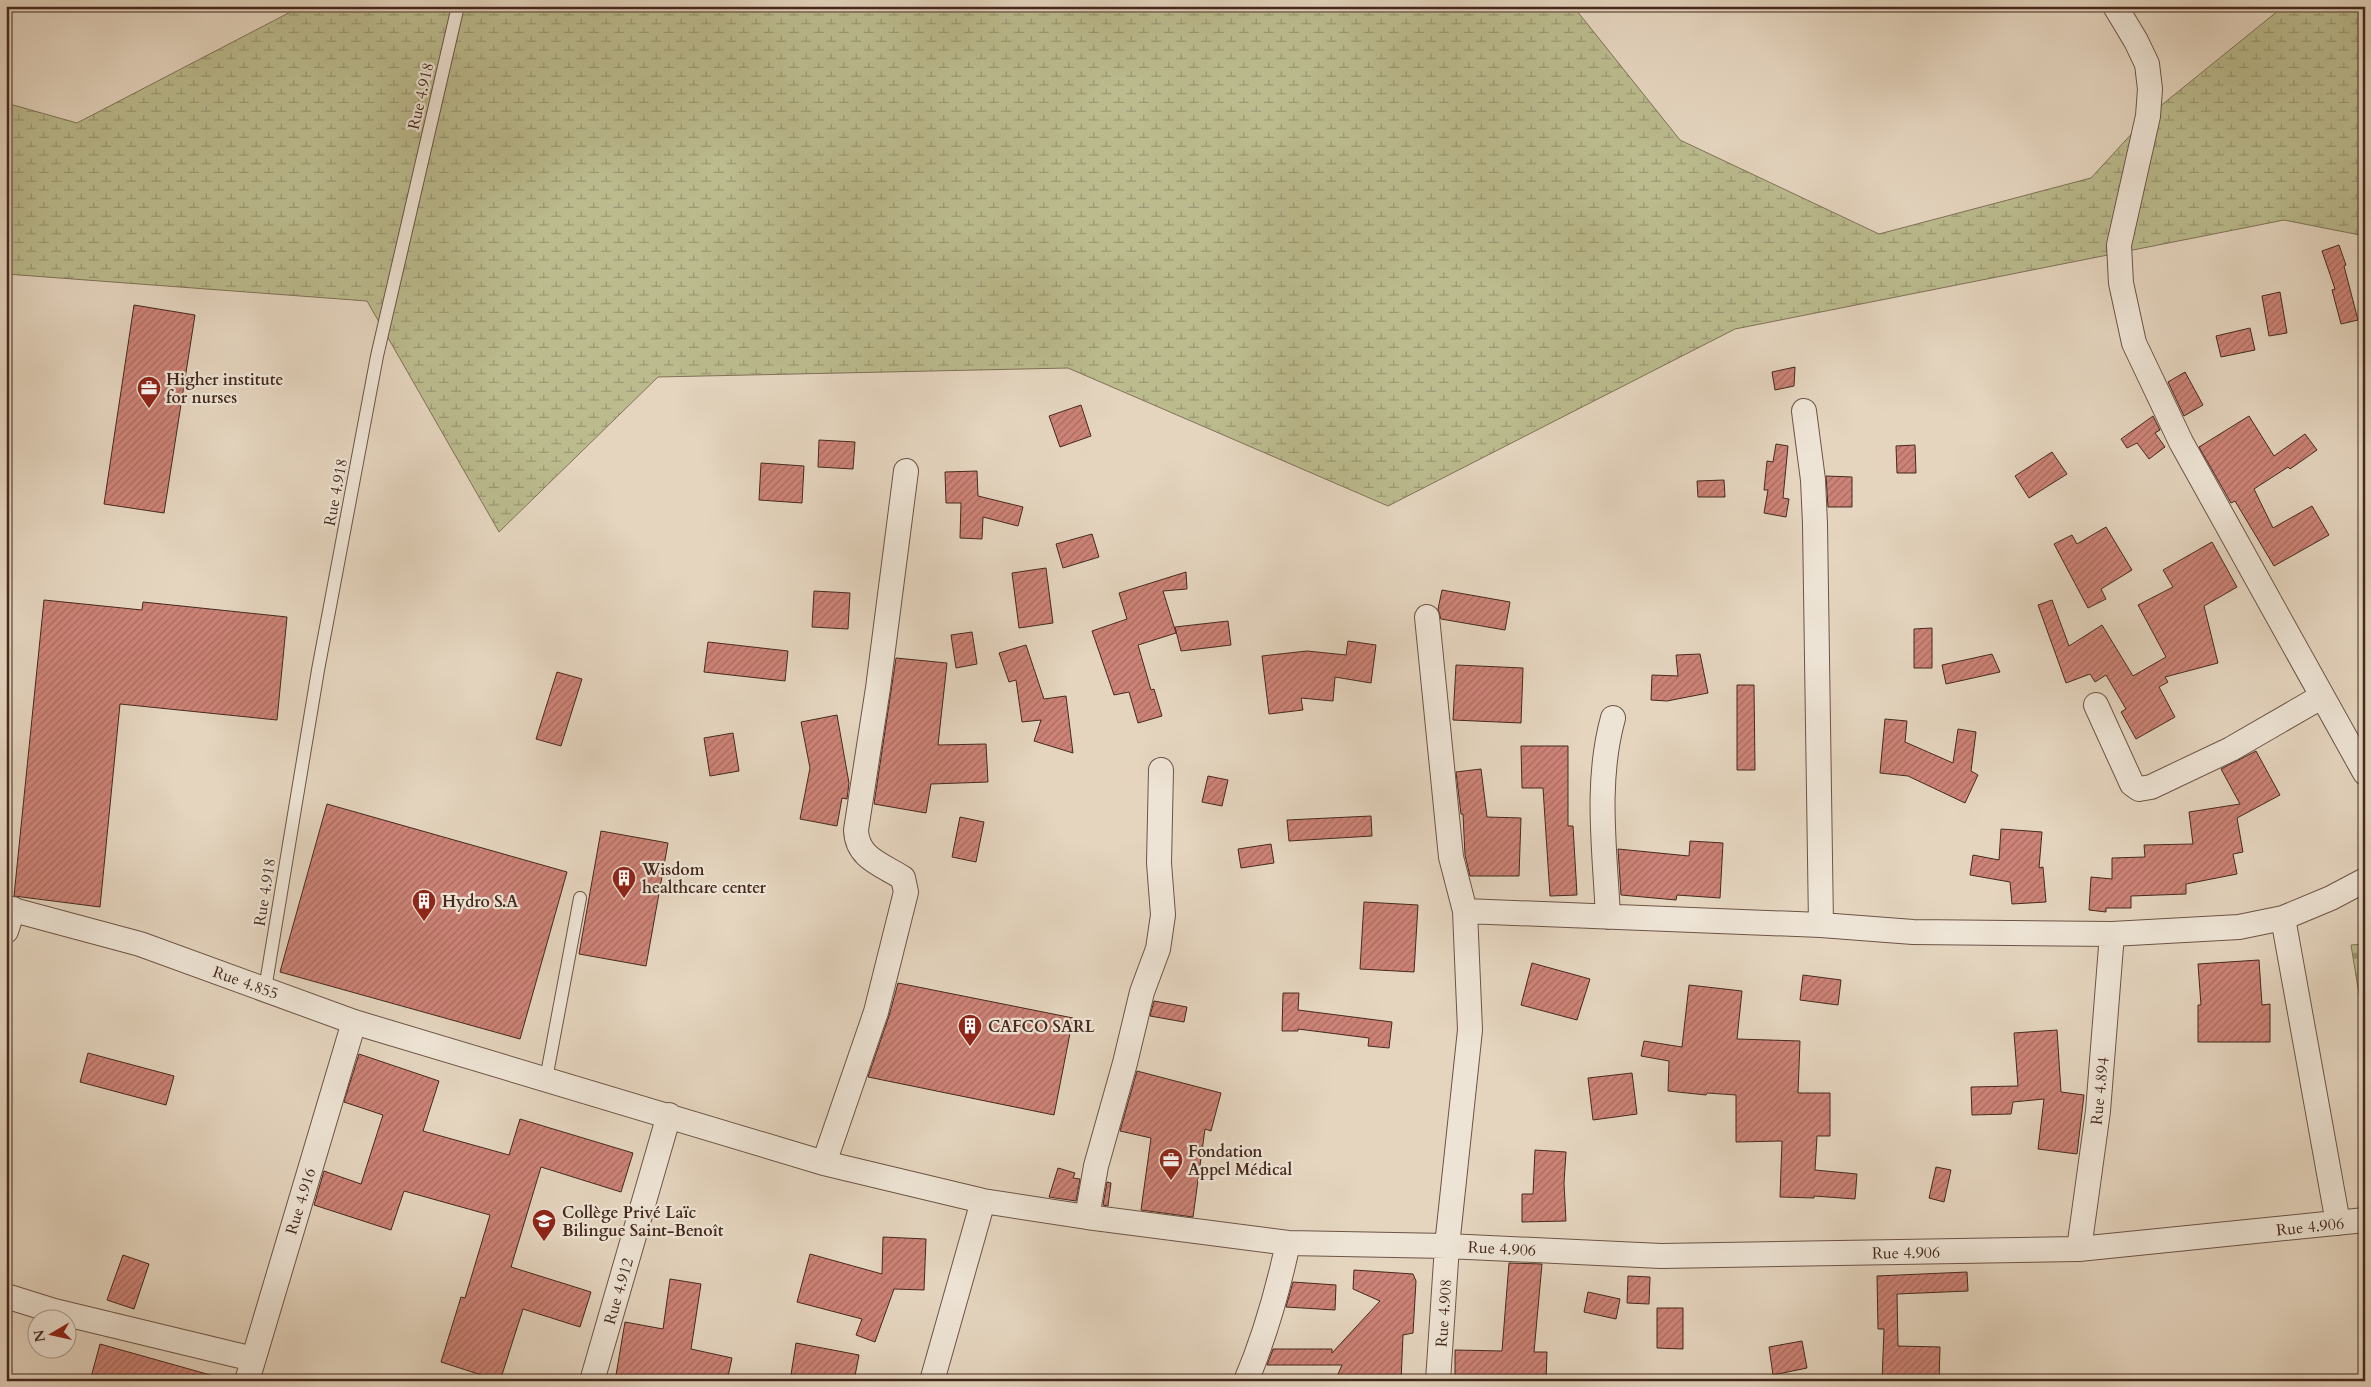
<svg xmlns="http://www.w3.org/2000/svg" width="2371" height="1387" viewBox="0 0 2371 1387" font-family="Cardo,serif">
	<defs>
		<pattern id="wetland-marsh" width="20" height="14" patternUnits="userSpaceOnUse" patternTransform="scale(1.25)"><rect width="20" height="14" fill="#bbbb8e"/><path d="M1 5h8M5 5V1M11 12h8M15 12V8" fill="none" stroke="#9a9873"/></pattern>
		<pattern id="cemetery-stones" width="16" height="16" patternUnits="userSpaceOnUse" patternTransform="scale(1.25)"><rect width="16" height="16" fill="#bbbb8e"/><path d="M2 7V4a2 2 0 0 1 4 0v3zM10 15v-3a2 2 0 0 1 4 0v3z" fill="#9a9873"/></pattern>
		<pattern id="building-hatch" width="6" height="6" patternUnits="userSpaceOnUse" patternTransform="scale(1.25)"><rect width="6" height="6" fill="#cd8377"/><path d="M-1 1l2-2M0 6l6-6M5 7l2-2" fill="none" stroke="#a86b61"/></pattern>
	</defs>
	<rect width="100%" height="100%" fill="#e5d5bf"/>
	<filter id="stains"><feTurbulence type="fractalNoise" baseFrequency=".004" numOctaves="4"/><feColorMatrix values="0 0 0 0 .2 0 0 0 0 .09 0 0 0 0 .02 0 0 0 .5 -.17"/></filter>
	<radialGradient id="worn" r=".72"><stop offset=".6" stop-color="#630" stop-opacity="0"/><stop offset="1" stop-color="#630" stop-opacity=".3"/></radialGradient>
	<path fill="url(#wetland-marsh)" stroke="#807256" d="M302,6H1573L1680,140L1879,234L2091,178L2148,116L2284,6H2365V236L2284,220L1735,329L1388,506L1068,368L658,377L499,532L367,301L6,274V103L77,123Z"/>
	<path fill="url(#cemetery-stones)" stroke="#807256" d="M2365,944V1031L2351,945Z"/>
	<path fill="url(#building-hatch)" stroke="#45291d" d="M2339,245L2346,265L2344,266L2358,320L2341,324L2332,290L2335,289L2322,251Z
		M2280,292L2287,333L2269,336L2262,296Z
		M134,305L195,315L164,513L104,504Z
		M2250,328L2255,350L2221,357L2216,336Z
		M1795,367L1794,386L1775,390L1772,372Z
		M2185,372L2203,405L2184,416L2168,382Z
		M1081,405L1091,436L1060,447L1049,416Z
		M2153,416L2160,430L2155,433L2165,447L2149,459L2137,443L2127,448L2121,439Z
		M2249,416L2274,456L2305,434L2317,450L2290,469L2288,467L2254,489L2273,528L2312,506L2329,535L2274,566L2235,501L2231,503L2199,447Z
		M819,440L855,442L853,469L818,467Z
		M1776,444L1788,446L1783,498L1789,499L1786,517L1764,513L1768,490H1764L1767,461L1773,462Z
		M1915,445L1916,473H1897L1896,446Z
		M2052,452L2067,474L2029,498L2015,476Z
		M761,463L804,466L802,503L759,500Z
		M977,471L978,496L1023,507L1018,526L983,517L982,539L960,538L961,503H946L945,472Z
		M1826,476L1852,477V507H1828Z
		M1724,480L1725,497H1698L1697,481Z
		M2106,527L2132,570L2101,589L2106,599L2088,608L2054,544L2072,535L2077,544Z
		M1092,534L1099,557L1063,568L1056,544Z
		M2212,542L2237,587L2204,606L2218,663L2165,677L2168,682L2159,687L2175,717L2136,739L2121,712L2126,709L2106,675L2095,682L2090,674L2066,683L2038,605L2052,600L2069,646L2102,625L2133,676L2166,657L2138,605L2173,587L2163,570Z
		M1046,568L1053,623L1019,628L1012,573Z
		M1186,572L1187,589L1163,591L1176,633L1138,645L1151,690L1154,689L1162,716L1138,723L1129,692L1114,695L1092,631L1127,619L1119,593Z
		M1442,590L1510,602L1505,630L1441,619L1438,609Z
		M814,591L850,593L848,629L812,627Z
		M44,600L142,610L143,602L287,617L277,720L120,704L100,907L14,896Z
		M1228,621L1231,645L1181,651L1175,627Z
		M1932,628V668H1914V629Z
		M972,632L977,664L956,668L951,635Z
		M1348,641L1376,645L1371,683L1335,677L1333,701L1301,698L1303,710L1269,714L1262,656L1307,651L1346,655Z
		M708,642L788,651L785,681L704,672Z
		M1026,645L1044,699L1066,696L1073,753L1034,741L1041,720L1022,722L1016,680L1009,682L999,653Z
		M1700,654L1708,693L1667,701L1651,700L1652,675L1678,676L1676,655Z
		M1992,654L2000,672L1946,684L1942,665Z
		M896,658L947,663L938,745L986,744L988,782L931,784L926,813L874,804Z
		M1456,665L1523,668L1521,723L1453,720Z
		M557,672L582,679L561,746L536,739Z
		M1737,685H1754L1755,770H1737Z
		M837,715L849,783L847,799L842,798L837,826L800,819L810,768L801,722Z
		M1885,719L1907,721L1905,742L1953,763L1958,729L1976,732L1971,771L1978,775L1965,803L1908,776L1880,773Z
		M733,733L739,771L710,776L704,738Z
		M1521,746H1568V826H1573L1577,895L1550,896L1543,788H1522Z
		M2256,751L2280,795L2237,818L2243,852L2233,854L2237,874L2186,884V894L2131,896V908H2106V912L2089,910L2091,877L2112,879V858L2145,857L2144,845L2193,844L2189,812L2240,804L2221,769Z
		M1481,769L1487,817L1521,818L1519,876H1470L1465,855L1463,814H1461L1456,772Z
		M1208,776L1228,780L1222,806L1202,802Z
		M327,804L567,872L520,1039L280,972Z
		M1371,816L1372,836L1289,841L1287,820Z
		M960,817L984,822L976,862L952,857Z
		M2001,829L2042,832L2039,868L2043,867L2046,902L2012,904L2010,882L1970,875L1973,855L1999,860Z
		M601,831L668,843L646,966L579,954Z
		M1690,841L1723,843L1720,898L1677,895L1676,900L1621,895L1618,849L1689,856Z
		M1271,844L1274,863L1241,868L1238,849Z
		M1364,902L1418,905L1414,972L1360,969Z
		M2259,960L2262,1005L2270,1004V1042H2198V1005H2201L2198,964Z
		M1532,963L1590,979L1577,1020L1521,1005Z
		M1803,975L1841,980L1838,1005L1800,1000Z
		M898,983L1073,1018L1054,1115L868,1077L889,1016Z
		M1689,985L1742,991L1737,1039L1800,1041L1798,1093H1830V1136H1817L1815,1170L1857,1174L1855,1199L1814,1196V1198L1780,1197L1782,1141L1736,1142V1095L1707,1093L1706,1095L1668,1091L1669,1061L1641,1056L1644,1041L1682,1047Z
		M1283,993H1299L1298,1010L1392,1022L1389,1048L1368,1046L1369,1038L1298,1029V1031H1282Z
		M1154,1001L1187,1007L1184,1022L1150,1016Z
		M2057,1030L2061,1092L2084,1095L2077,1154L2038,1149L2044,1099L2013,1102L2011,1114L1972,1115L1971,1087L2018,1086L2014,1033Z
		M88,1053L174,1076L166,1105L80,1082Z
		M359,1054L439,1081L423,1131L509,1155L520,1119L633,1153L621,1192L541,1167L511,1267L591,1292L580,1327L523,1309L500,1381L441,1362L461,1297L465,1298L490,1215L404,1191L391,1230L314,1205L324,1171L361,1184L383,1115L344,1102Z
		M1137,1071L1221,1093L1211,1131L1205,1129L1193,1217L1141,1210L1151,1138L1120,1131Z
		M1632,1073L1637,1114L1593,1120L1588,1078Z
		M1535,1150L1566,1152L1564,1183L1566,1221L1522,1222V1194H1533Z
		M1936,1167L1951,1170L1944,1202L1929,1198Z
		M1058,1168L1075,1173L1073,1178L1080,1179L1076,1201L1049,1197Z
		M1107,1182L1111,1183L1108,1206L1103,1205Z
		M883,1237L926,1239L924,1290L894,1289L875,1342L856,1335L862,1319L797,1302L810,1254L882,1274Z
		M123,1255L149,1264L134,1309L107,1300Z
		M1509,1263L1542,1264L1534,1352H1547L1546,1381H1455V1350L1502,1351Z
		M1354,1270L1413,1274L1416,1281L1413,1333L1403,1335L1401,1381H1335L1342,1365H1267L1273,1349H1332V1353L1380,1301L1353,1289Z
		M1967,1272L1968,1291L1897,1294L1898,1346L1940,1347L1939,1381H1882L1884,1329H1878L1877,1276Z
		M1628,1276L1650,1277L1649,1304L1627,1303Z
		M670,1279L701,1284L691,1349L732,1358L727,1381H647L616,1375L625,1322L663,1329Z
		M1293,1282L1336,1285L1335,1310L1286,1307Z
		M1588,1292L1620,1299L1616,1319L1584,1312Z
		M1657,1308H1683V1349L1657,1348Z
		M1802,1341L1807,1368L1773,1375L1769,1347Z
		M796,1343L859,1355L854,1381H790Z
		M100,1344L214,1376L213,1381H90Z"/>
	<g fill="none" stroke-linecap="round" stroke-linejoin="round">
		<defs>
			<path id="lane" d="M265,989L318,670L377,356L458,6
				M546,1079L580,898"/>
			<path id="street" d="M2115,6L2136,41L2147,64L2150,89L2148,116L2119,245L2121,283L2134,343L2181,442L2365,773
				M1804,411L1813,480L1815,524L1821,925
				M1427,617L1451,857L1465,911L1470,1030L1447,1246L1438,1381
				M2096,705L2132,784L2139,789L2151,787L2231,749L2321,697
				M6,908L140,944L354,1022L824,1163L983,1201L1087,1217L1288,1243L1447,1246L1661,1256L2079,1249L2365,1220
				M1465,911L1821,925L1913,932L2112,934L2239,927L2283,918L2331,898L2365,880
				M1608,917C1605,851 1595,783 1613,718
				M2283,918L2338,1223
				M6,931L13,909
				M824,1163L876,1012L906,892L903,878C881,864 857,858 856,830L878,688L906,471
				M1087,1217L1096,1166L1125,1063L1142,992L1158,949L1163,915L1159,863L1161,770
				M2079,1249L2098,1111L2112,934
				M6,1296L54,1311L253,1359
				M247,1381L354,1022
				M592,1381L669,1115
				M932,1381L983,1201
				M1246,1381C1265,1336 1278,1290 1288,1243"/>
		</defs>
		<use href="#lane" stroke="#6d5446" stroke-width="14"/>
		<use href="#street" stroke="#6d5446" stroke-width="26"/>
		<use href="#lane" stroke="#eee4d5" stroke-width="12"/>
		<use href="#street" stroke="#eee4d5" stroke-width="24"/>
	</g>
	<defs>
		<symbol id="office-pin" viewBox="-11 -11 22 30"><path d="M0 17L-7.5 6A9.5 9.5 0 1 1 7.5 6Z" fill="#8f2418" stroke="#eee4d5"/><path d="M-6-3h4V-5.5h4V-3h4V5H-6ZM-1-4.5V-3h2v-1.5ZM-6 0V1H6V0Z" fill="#fff"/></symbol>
		<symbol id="building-pin" viewBox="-11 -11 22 30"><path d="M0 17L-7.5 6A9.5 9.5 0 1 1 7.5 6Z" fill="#8f2418" stroke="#eee4d5"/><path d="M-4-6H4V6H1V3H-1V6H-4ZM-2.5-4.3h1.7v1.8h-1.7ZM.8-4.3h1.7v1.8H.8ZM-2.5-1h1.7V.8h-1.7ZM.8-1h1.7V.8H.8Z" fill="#fff"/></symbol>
		<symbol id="school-pin" viewBox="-11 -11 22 30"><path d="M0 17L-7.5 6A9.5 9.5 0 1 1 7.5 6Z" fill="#8f2418" stroke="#eee4d5"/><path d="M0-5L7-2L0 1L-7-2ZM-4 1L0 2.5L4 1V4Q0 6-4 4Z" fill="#fff"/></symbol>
	</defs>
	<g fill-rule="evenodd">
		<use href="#office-pin" x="135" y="374" width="28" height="38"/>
		<use href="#building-pin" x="610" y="864" width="28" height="38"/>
		<use href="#building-pin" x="410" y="887" width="28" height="38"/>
		<use href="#building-pin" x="956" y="1012" width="28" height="38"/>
		<use href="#office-pin" x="1157" y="1146" width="28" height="38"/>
		<use href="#school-pin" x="530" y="1207" width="28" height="38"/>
	</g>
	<g text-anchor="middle" stroke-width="4.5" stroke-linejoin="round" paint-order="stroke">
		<g font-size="16" fill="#45291d" stroke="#eee4d5">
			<text transform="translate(420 96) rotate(-77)" y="6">Rue 4.918</text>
			<text transform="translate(335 492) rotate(-79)" y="6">Rue 4.918</text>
			<text transform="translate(264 892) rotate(-81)" y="6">Rue 4.918</text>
			<text transform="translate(246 982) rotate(20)" y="6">Rue 4.855</text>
			<text transform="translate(2099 1091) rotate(-84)" y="6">Rue 4.894</text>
			<text transform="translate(300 1201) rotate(-73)" y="6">Rue 4.916</text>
			<text transform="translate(2310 1226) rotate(-6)" y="6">Rue 4.906</text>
			<text transform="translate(1502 1248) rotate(3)" y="6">Rue 4.906</text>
			<text transform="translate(1906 1252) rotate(-1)" y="6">Rue 4.906</text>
			<text transform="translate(618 1291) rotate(-74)" y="6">Rue 4.912</text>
			<text transform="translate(1443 1313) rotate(-86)" y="6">Rue 4.908</text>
		</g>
		<g font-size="16" font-weight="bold" fill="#45291d" stroke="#eee4d5" text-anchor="start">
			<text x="166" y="385">Higher institute<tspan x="166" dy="18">for nurses</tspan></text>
			<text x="642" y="875">Wisdom<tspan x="642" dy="18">healthcare center</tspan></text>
			<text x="442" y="907">Hydro S.A</text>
			<text x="988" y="1032">CAFCO SARL</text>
			<text x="1188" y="1157">Fondation<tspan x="1188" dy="18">Appel Médical</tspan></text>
			<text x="562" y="1218">Collège Privé Laïc<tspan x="562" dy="18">Bilingue Saint-Benoît</tspan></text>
		</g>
	</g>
	<rect width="2371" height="1387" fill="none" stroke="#e5d5bf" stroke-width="25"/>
	<rect x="8" y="8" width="2356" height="1372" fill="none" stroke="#45291d" stroke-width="2.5"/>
	<rect x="12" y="12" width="2346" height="1362" fill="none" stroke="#45291d"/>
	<g transform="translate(52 1334) rotate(261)"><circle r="24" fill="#eee4d5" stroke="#aa998b"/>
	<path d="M0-4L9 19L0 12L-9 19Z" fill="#8f2418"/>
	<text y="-8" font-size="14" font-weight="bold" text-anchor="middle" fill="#45291d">N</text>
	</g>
	<rect width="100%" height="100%" filter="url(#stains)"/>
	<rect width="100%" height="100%" fill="url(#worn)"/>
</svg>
